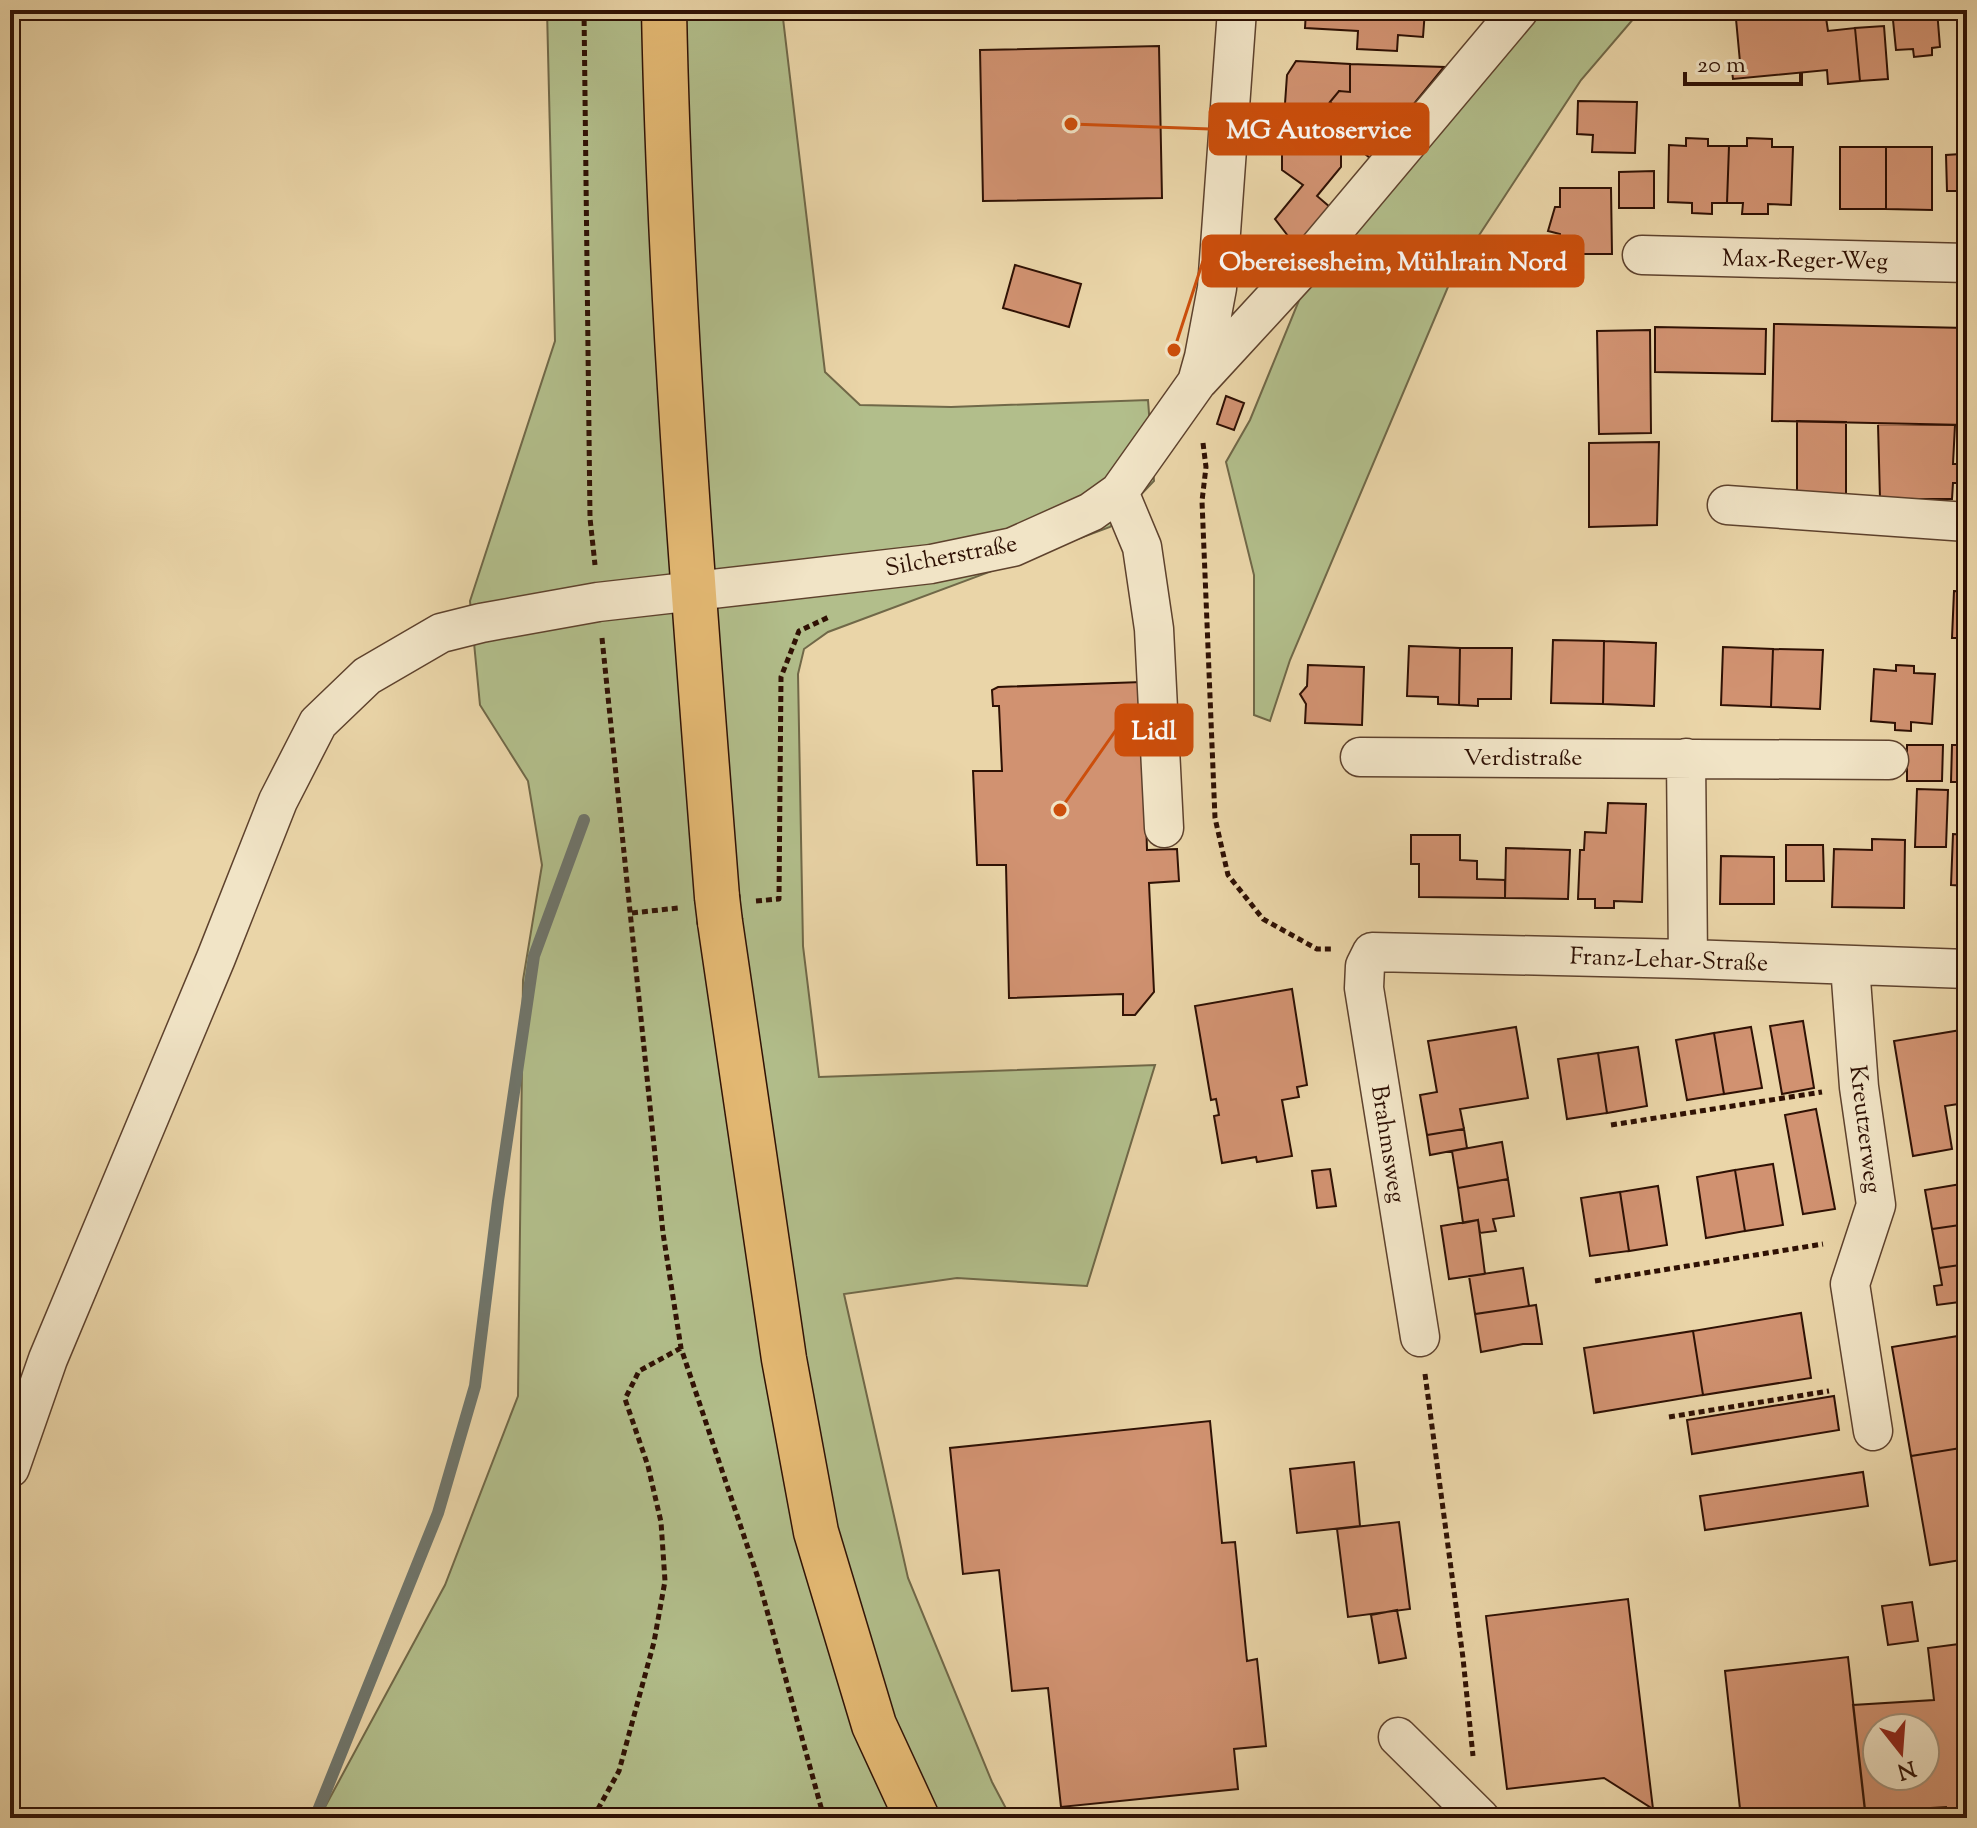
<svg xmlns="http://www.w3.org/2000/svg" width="1977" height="1828" viewBox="0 0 1977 1828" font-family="'Sorts Mill Goudy',serif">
	<rect width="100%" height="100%" fill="#ead5a8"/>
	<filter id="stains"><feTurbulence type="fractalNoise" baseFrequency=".0025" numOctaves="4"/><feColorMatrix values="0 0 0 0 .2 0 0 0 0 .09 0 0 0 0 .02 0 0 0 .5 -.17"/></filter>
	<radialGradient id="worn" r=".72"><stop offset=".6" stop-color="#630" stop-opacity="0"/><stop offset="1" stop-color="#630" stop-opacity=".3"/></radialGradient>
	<path fill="#b2be8b" stroke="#706848" stroke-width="2" d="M547,10H782L825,372L860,405L951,407L1148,400L1154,481L1110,527L828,632L804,649L798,674L803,946L819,1077L1155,1065L1087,1286L957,1278L844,1294L908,1578L992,1782L1011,1818H319L445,1585L518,1396L523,980L542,865L528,781L480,705L470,601L555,341Z
		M1527,10H1641L1581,80L1453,275L1290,660L1270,721L1254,715V575L1226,462L1250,420L1311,271Z"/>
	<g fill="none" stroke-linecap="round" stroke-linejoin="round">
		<path stroke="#6f756b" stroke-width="12" d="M315,1818L438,1513L475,1386L498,1201L534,956L584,820"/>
	</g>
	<path fill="#d19271" stroke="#2f1104" stroke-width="2" fill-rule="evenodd" d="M1306,10H1425L1423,37L1398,35L1397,51L1357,49L1358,31L1305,28Z
		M1892,10H1937L1940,47L1932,48V55L1914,57L1913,49L1896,50Z
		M1825,11L1828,31L1855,28L1860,81L1828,84L1827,70L1733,79L1731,63L1740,62L1736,19Z
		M1884,26L1888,79L1860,81L1855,28Z
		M1159,46L1162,198L983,201L980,50Z
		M1296,61L1350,64V92L1339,91L1315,121L1341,145V167L1317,196L1331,208L1298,249L1275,219L1303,185L1282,170V142L1298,143L1304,135L1284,118L1287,75Z
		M1350,64L1444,67L1370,158L1347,139L1357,126L1330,102L1339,91L1350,92Z
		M1578,101L1637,102L1635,153L1592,152L1593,135L1577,134Z
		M1959,119H1967V154H1961Z
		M1686,138L1708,139V146H1729L1727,203H1712V214L1692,213V203L1668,202L1669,145L1686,146Z
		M1747,138L1772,139V147H1793L1791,205L1768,204V214H1742L1743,203H1727L1729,146H1747Z
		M1840,147H1886V209H1840Z
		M1886,147H1932V210L1886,209Z
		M1961,154H1967V191H1947L1946,155Z
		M1654,171V208H1619V172Z
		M1560,188H1611L1612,254H1560V234L1548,231L1555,207H1560Z
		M1015,265L1081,284L1069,327L1003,308Z
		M1774,324L1967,328V425L1772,421Z
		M1655,327L1766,329L1765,374L1655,372Z
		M1650,330L1651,433L1599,434L1597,331Z
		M1226,396L1244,403L1234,430L1217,424Z
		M1797,421L1846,422V499H1797Z
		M1878,424L1955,425L1953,464H1962L1961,483H1953L1952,499H1880Z
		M1659,442L1657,525L1589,527V443Z
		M1954,591L1967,592V638H1952Z
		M1553,640L1604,641L1603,704L1551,703Z
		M1604,641L1656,643L1654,706L1603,704Z
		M1409,646L1460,648L1459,705L1438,704V697L1407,696Z
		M1723,647L1773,649L1771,707L1721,705Z
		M1460,648H1512L1511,699H1478V706L1459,705Z
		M1773,649L1823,650L1820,709L1771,707Z
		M1308,665L1364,667L1362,725L1305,723L1306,704L1300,694L1307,686Z
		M1896,665L1914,666V673L1935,674L1932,724L1911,722V731L1895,730V723L1871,721L1874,669L1896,671Z
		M1142,682L1147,850L1177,849L1179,881L1149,883L1154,992L1135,1015H1123V994L1009,998L1006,865H977L973,771H1002L999,706H993L992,690L998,687Z
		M1907,745H1943L1942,781H1907Z
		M1952,745H1967V782H1951Z
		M1917,789L1948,790L1946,847H1915Z
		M1608,803L1646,804L1642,902L1614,901V908H1595V899H1578L1580,850H1584L1585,832L1606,833Z
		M1953,834L1967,835V886L1951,885Z
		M1411,835H1460V860L1477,861V879L1505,880V898L1419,897V864H1411Z
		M1872,839L1905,840L1904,908L1832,907L1834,849L1872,850Z
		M1786,845H1823L1824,881H1786Z
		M1506,848L1570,850L1568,899L1505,898Z
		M1721,856L1774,857V904H1720Z
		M1292,989L1307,1085L1297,1087L1299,1097L1282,1100L1292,1156L1257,1162L1256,1157L1222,1163L1214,1116L1219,1115L1216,1099L1211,1100L1195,1006Z
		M1803,1021L1814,1088L1782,1094L1770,1026Z
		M1516,1027L1528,1098L1460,1109L1464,1129L1427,1135L1420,1095L1437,1092L1428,1041Z
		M1751,1027L1762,1088L1724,1094L1714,1033Z
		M1967,1029V1114L1965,1103L1945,1106L1952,1149L1913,1156L1894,1041Z
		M1714,1033L1724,1094L1687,1100L1676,1040Z
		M1638,1047L1647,1106L1607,1113L1598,1053Z
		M1598,1053L1607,1113L1567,1119L1558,1059Z
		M1816,1109L1835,1209L1803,1214L1785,1115Z
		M1464,1129L1467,1148L1430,1155L1427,1135Z
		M1502,1142L1508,1179L1458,1188L1452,1151Z
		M1773,1164L1783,1225L1745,1231L1735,1170Z
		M1330,1169L1336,1206L1317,1208L1312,1171Z
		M1735,1170L1745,1231L1706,1238L1697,1177Z
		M1508,1179L1514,1216L1493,1219L1496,1231L1480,1233L1478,1220L1463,1223L1458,1188Z
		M1967,1183V1224L1932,1229L1925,1190Z
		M1658,1186L1667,1245L1629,1251L1620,1192Z
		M1620,1192L1629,1251L1590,1256L1581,1198Z
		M1478,1220L1485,1274L1449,1279L1441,1226Z
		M1967,1224V1264L1939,1268L1932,1229Z
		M1967,1264V1301L1937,1305L1934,1286L1942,1285L1939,1268Z
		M1523,1268L1529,1306L1475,1314L1469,1276Z
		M1536,1305L1542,1344H1523L1481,1352L1475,1314Z
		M1801,1313L1811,1378L1703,1395L1693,1331Z
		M1693,1331L1703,1395L1594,1413L1584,1348Z
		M1958,1336L1967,1390V1447L1911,1456L1892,1347Z
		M1834,1396L1839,1430L1692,1454L1687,1420Z
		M1210,1421L1222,1543L1235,1542L1247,1661L1257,1659L1266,1746L1234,1749L1238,1789L1061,1807L1048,1688L1012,1691L999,1570L963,1574L950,1448Z
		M1967,1447V1559L1930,1565L1911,1456Z
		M1354,1462L1360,1526L1297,1533L1290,1469Z
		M1863,1472L1868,1506L1705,1530L1700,1496Z
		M1399,1522L1410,1609L1348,1617L1337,1529Z
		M1628,1599L1653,1809L1604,1778L1507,1789L1486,1616Z
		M1912,1602L1918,1641L1888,1645L1882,1606Z
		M1397,1610L1406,1658L1379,1663L1371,1615Z
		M1967,1643V1818H1947L1946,1807L1865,1812L1853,1705L1934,1700L1928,1648ZM1877,1728H1925V1776H1877Z
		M1848,1657L1866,1818H1741L1725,1671Z"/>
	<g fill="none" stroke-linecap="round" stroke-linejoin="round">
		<defs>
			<path id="minor" d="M1642,255L1967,263
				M1199,380L1303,267L1519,10
				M1119,492L1142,547L1154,629L1164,828
				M1727,505L1967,522
				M1360,757L1889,760
				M1686,758L1688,959
				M1850,966L1859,1087L1876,1205L1850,1284L1873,1431
				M1420,1337L1364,988L1365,966L1372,952L1688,959L1967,969
				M10,1468L48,1359L216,958L278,801L318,723L367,676L441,633L481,623L598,602L931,564L1013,547L1091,512L1119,492L1197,382L1204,357L1217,288L1237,10
				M1398,1737L1480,1818"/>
			<path id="major" d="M664,10C670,306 694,602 717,897
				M720,922L784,1359L816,1532L874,1725L917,1818"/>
		</defs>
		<use href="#minor" stroke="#5e422d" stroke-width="41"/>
		<use href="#major" stroke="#2f1104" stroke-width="47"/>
		<path stroke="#2f1104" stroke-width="5" stroke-dasharray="6 4" stroke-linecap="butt" d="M584,10L590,518L595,565
			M1203,443L1206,467L1202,501L1215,818L1228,875L1263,919L1317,949H1331
			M602,638L663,1233L681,1348L758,1578L824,1818
			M756,901L779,899L781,677L799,631L831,616
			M632,913L678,908
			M1611,1125L1822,1092
			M1595,1281L1823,1244
			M1425,1374L1463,1658L1473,1756
			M1669,1417L1829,1391
			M593,1818L619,1771L654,1642L665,1581L661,1522L648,1466L625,1399L639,1371L681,1348"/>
		<use href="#minor" stroke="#f1e4c6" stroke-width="38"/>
		<use href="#major" stroke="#e5ba74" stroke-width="44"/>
		<defs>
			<path id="major-bridge" d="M717,897L720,922"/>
		</defs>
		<use href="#major-bridge" stroke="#2f1104" stroke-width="47" stroke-linecap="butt"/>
		<use href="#major-bridge" stroke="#e5ba74" stroke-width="44"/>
	</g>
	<g text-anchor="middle" stroke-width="6" stroke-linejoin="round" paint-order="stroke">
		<g font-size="24" fill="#2f1104" stroke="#f1e4c6">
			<text transform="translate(1805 259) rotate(1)" y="8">Max-Reger-Weg</text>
			<text transform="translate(951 555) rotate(-11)" y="8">Silcherstraße</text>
			<text x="1523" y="765">Verdistraße</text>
			<text transform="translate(1669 959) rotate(2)" y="8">Franz-Lehar-Straße</text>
			<text transform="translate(1866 1129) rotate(83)" y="8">Kreutzerweg</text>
			<text transform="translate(1389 1144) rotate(81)" y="8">Brahmsweg</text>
		</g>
	</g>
	<path fill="none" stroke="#cc4e0b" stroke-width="3" d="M1071 124L1210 129M1174 350L1203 261M1060 810L1116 730"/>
	<g fill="#cc4e0b" stroke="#f1e4c6" stroke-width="3">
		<circle cx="1071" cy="124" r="8"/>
		<circle cx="1174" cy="350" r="8"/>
		<circle cx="1060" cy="810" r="8"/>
	</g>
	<g fill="#cc4e0b" stroke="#cc4e0b" stroke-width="3">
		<rect x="1210" y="104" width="218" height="50" rx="8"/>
		<rect x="1203" y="236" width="380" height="50" rx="8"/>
		<rect x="1116" y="705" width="76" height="50" rx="8"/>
	</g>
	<g font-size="26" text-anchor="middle" font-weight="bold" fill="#fff">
		<text x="1319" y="138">MG Autoservice</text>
		<text x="1393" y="270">Obereisesheim, Mühlrain Nord</text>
		<text x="1154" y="739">Lidl</text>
	</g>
	<rect width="1977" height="1828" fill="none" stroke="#ead5a8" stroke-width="40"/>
	<rect x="12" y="12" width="1953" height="1804" fill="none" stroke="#2f1104" stroke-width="4"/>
	<rect x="20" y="20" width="1937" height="1788" fill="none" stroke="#2f1104" stroke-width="2"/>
	<g transform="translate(1901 1752) rotate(163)"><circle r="38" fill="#f1e4c6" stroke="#a39078" stroke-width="2"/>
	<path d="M0-6L14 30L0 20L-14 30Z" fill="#8f2418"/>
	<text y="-12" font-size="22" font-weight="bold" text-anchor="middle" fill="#2f1104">N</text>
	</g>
	<path d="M1685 72v12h116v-12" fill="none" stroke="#2f1104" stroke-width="4"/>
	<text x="1697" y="72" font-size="24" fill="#2f1104" stroke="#f1e4c6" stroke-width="6" paint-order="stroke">20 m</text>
	<rect width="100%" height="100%" filter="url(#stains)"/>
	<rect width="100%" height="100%" fill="url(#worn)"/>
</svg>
